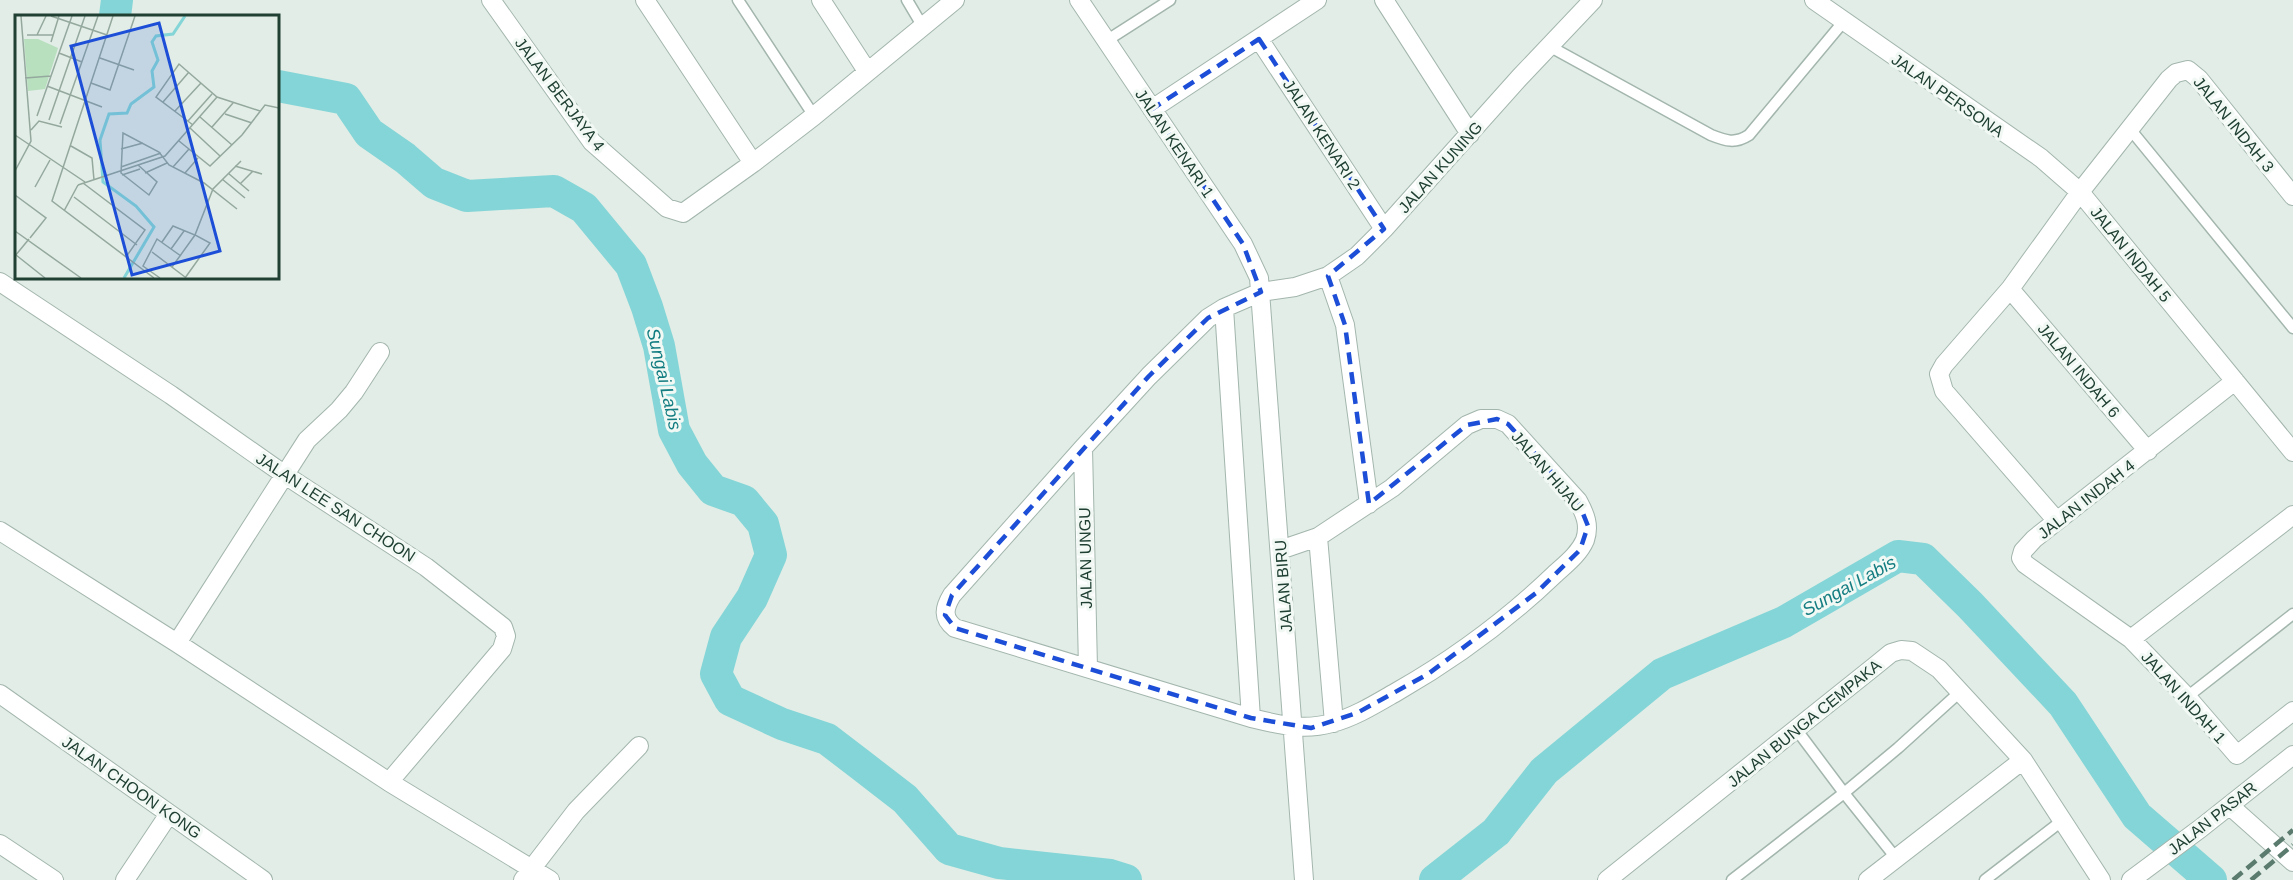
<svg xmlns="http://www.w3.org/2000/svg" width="2293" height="880" viewBox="0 0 2293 880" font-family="Helvetica,sans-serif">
	<rect width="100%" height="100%" fill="#e1ede6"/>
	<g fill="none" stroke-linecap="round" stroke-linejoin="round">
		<path stroke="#84d5d7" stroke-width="32" d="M115,16L117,0
			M278,86L346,99L369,133L405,158L434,183L467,196L554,191L584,208L631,265L647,307L659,346L674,430L692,464L713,490L744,501L763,524L771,555L752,598L726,637L716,674L730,700L782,724L827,739L861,765L905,799L949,849L999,863L1110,875L1126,880
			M1435,880L1496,832L1544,771L1662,674L1784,622L1898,556L1923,559L1970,605L2063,704L2137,816L2211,880"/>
		<defs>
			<path id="service" d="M738,0L814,116
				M907,0L923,27
				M1106,41L1170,0
				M1549,46L1711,135C1726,141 1735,144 1749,135L1844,21
				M2130,129L2293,328
				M2187,697L2293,614
				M1796,729L1844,793L1896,858
				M1732,880L1844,793L1898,748L1961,691
				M1985,880L2063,820"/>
			<path id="minor" d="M491,0L592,142L667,208L683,213L753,163L814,116L955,0
				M645,0L753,163
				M821,0L867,71
				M1079,0L1243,244L1259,278L1304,880
				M1384,0L1470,134
				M1814,0L2041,158L2080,192L2169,79L2176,73L2188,70L2199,79L2293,196
				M1259,39L1384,229
				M1152,109L1317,0
				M1328,276L1345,325L1369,504
				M0,282L171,395L285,475L426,567L503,627L506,636L502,649L389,782
				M2010,289L2148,451
				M1224,308L1251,718
				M2235,381L2034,539L2023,551L2021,558L2025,564L2131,639L2187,697L2237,755L2293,711
				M1083,448L1088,668
				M2057,521L1944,391L1939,374L1944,365L2010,289L2080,192L2293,452
				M0,531L177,643L389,782L550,880
				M1318,537L1334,723
				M1280,550L1318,537L1392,488L1467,425L1481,419H1497L1508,424L1578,501C1585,514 1590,525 1585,540C1579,554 1566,564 1555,574C1508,619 1454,659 1398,691C1377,703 1355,717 1332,723C1304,731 1280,725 1251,718L955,628C942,618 944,608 952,595L1083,448L1149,376L1208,318L1224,308L1261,292L1295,287L1328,276L1357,256L1384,229L1520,77L1593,0
				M2131,639L2293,515
				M177,643L307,440L339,410L354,392L380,352
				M0,694L263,880
				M2230,806L2293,862
				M0,844L54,880
				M125,880L169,814
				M523,880L576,811L639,746
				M1607,880L1875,666L1891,653L1901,650L1912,651L1939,669L2023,760L2101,880
				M1868,880L2023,760
				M2131,880L2201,828L2293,755"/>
		</defs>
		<use href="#service" stroke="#a3b6ad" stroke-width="13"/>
		<use href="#minor" stroke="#a3b6ad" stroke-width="20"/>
		<use href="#service" stroke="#fff" stroke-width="10"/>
		<use href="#minor" stroke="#fff" stroke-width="18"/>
		<path stroke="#5a7b6e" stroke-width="4.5" stroke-dasharray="12 6" stroke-linecap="butt" d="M2233,880L2293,830
			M2251,880L2293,845"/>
	</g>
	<path fill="none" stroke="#1d4ed8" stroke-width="4.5" stroke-dasharray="12 8" stroke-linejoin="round" d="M1259,39L1384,229L1328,276L1345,325L1369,504L1467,425L1497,419L1508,424L1578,501L1588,526L1580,550L1536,593L1428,674L1357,713L1311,728L1251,718L955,628L945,615L952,595L1149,376L1208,318L1261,292L1243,244L1152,109Z"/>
	<g text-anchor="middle" stroke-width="6" stroke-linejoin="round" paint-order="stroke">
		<g font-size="16" fill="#204033" stroke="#f2f9f5">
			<text transform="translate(560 94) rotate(53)" y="6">JALAN BERJAYA 4</text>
			<text transform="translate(1948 95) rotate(35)" y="6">JALAN PERSONA</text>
			<text transform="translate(2234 124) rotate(51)" y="6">JALAN INDAH 3</text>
			<text transform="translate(1322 134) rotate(57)" y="6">JALAN KENARI 2</text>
			<text transform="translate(1175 143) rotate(56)" y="6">JALAN KENARI 1</text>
			<text transform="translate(1440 167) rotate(-48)" y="6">JALAN KUNING</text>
			<text transform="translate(2131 254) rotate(51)" y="6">JALAN INDAH 5</text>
			<text transform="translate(2079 370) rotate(50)" y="6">JALAN INDAH 6</text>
			<text transform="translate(1548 471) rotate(49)" y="6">JALAN HIJAU</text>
			<text transform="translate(2086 499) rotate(-38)" y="6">JALAN INDAH 4</text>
			<text transform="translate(336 507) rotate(33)" y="6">JALAN LEE SAN CHOON</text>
			<text transform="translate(1085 558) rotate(-91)" y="6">JALAN UNGU</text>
			<text transform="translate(1283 586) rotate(-94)" y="6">JALAN BIRU</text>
			<text transform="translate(2184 697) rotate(48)" y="6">JALAN INDAH 1</text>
			<text transform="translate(1804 723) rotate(-39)" y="6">JALAN BUNGA CEMPAKA</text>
			<text transform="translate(132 787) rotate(35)" y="6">JALAN CHOON KONG</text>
			<text transform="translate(2212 818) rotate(-38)" y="6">JALAN PASAR</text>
		</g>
		<g font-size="18" font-style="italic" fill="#147d81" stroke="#f2f9f5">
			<text transform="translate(664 379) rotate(77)" y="6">Sungai Labis</text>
			<text transform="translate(1849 586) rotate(-29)" y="6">Sungai Labis</text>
		</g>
	</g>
	<g transform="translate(15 15)">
		<rect width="264" height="264" fill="#e1ede6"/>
		<path d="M9,24H23L43,33L30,74L13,76Z" fill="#b8e0be"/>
		<path fill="none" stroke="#84d5d7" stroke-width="3" d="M109,263L139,212L121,191L88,167L85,125L94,99L112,98L116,89L139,72L137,56L143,45L137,27L141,21L158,19L170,1"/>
		<path fill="none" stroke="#94a89e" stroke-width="1.5" d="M36,1L92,20M98,1L37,186L139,263M12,20H38M22,20L31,1M36,27L44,1M44,38L67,47M85,43L119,55M10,63L36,61M76,68L95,75L120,1M32,71L87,92M148,87L174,57M160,96L186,68M210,99L237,108M22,101L57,1M185,102L217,130M34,105L70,1M173,106L197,79M45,109L83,1M178,110L141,82L164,49L202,82L245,96M197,112L218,88M175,113L205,141M16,115L24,106L47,112M0,120L70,167M164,126L195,151L227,120L250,90L264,93M56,131L77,143L79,165M106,134L128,128M123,150L142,167L134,180L106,158L108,118L144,137L154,150L189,168L222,194M220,151L247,159M106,152L146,138M158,152L174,134M0,156L16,126L6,1M130,158L152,148M170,158L183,143M213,158L234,176M107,160L125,154M207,164L230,183M68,168L130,215L111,242M225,169L238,156M63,170L150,141L202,82M20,172L35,145M0,180L31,203L15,223M59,182L122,230M49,196L63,170M0,216L66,263M147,227L158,211L180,220L157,252M156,234L169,216M137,237L170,262M1,240L30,263M0,241L14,224M145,263L128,251L142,224L166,241M170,263L195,228L180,220L198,174L226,146"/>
		<path fill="#1d4ed8" fill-opacity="0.15" stroke="#1d4ed8" stroke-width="3" d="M144,8L205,236L117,260L56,31Z"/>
		<rect width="264" height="264" fill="none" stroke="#204033" stroke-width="3"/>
	</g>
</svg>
